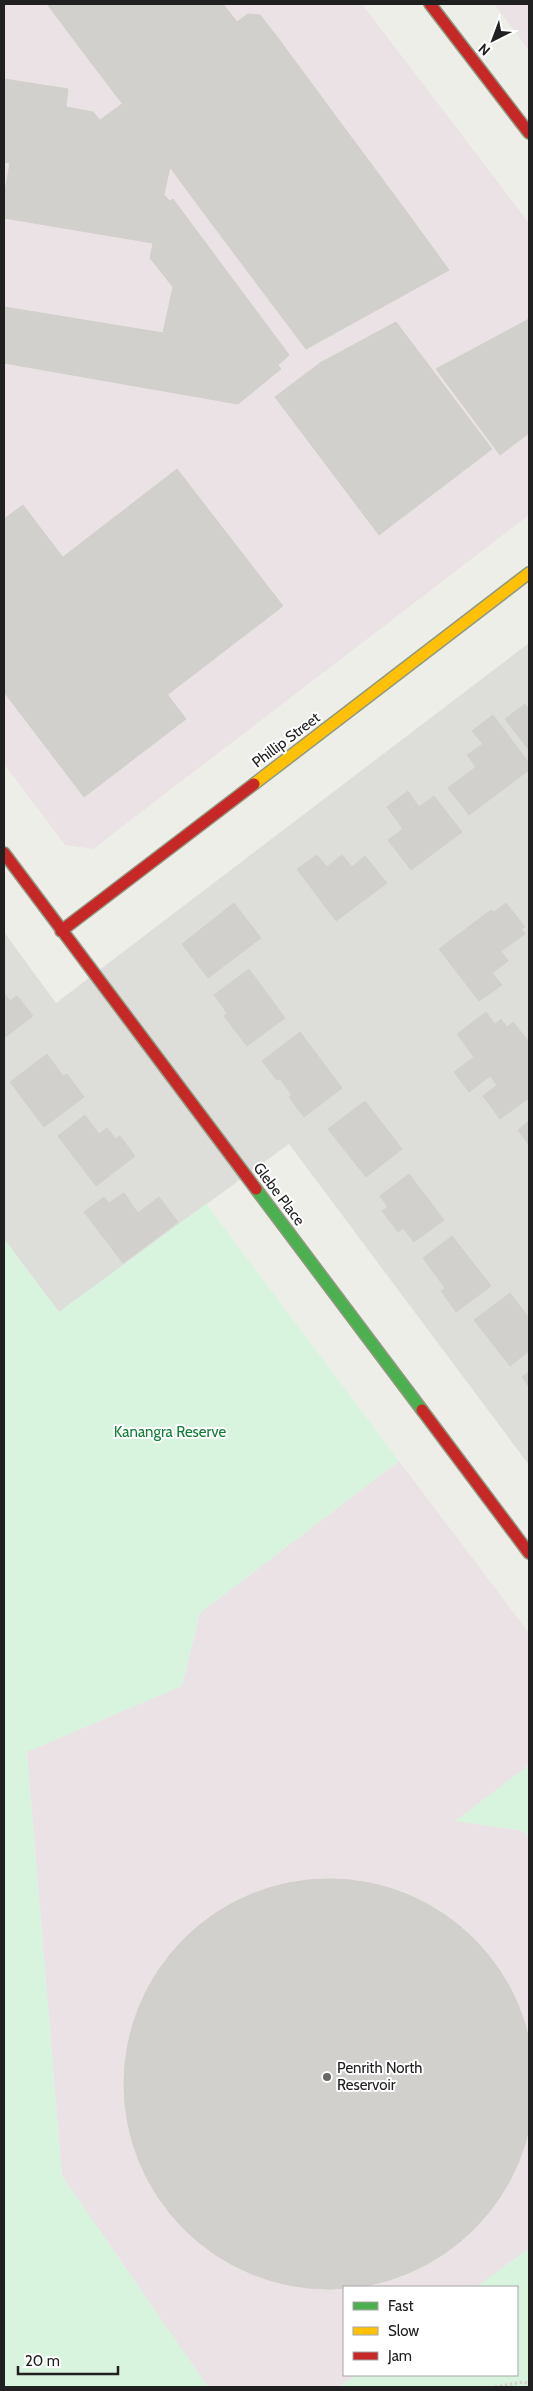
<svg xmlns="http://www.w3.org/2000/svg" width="533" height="2391" viewBox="0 0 533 2391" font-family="Cabin,sans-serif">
	<rect width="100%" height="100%" fill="#eeeee9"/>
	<path fill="#ddddda" d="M529,643V1465L289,1144L59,1312L4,1239V932L56,1003Z"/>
	<path fill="#ebe2e5" d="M4,4H362L529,223V515L93,849L65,845L4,764Z
		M494,4H529V50Z
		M399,1461L529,1633V1765L456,1821L524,1831L529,1838V2249L476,2287H344V2375H356L339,2387H208L62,2176L27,1751L182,1686L200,1613Z"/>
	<path fill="#d8f4df" d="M206,1204L399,1461L200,1613L182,1686L27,1752L62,2176L208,2387H4V1239L59,1312Z
		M529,1765V1838L524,1831L455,1821Z
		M529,2249V2387H339L356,2375H517V2287H476Z"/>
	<path fill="#d1d0cc" stroke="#d1d0ca" d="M47,4H156L86,56Z
		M156,4H223L237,22L248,14L260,15L278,38L147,136L86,56Z
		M278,38L337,118L206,216L147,136Z
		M4,79L68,89L66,107L93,112L100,120L122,104L170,167L153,243L4,218V197L10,163L4,162Z
		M337,118L398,200L266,296L206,216Z
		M163,194L170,201L173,199L289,355L278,365L281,369L238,404L4,363V307L163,333L173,287L150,258Z
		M398,200L449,270L306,349L266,296Z
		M529,319V433L500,455L436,369Z
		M396,322L492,449L379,535L275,397L320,363Z
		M177,469L283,606L167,695L63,557Z
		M23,505L186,719L84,797L4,692V519Z
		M525,704L529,710V750L505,719Z
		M493,715L529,763V770L469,815L448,788L476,767L467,755L483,744L472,731Z
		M408,791L419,807L434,796L462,832L411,870L388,840L403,829L387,807Z
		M317,855L327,867L342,855L352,867L365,856L387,883L336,921L297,869Z
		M234,903L261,938L208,978L182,944Z
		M506,903L525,927L521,929L525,934L501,951L508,961L492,973L502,985L479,1001L439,949L491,910L494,912Z
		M249,969L285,1018L247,1046L224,1016L227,1013L214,995Z
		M4,993L10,1001L17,996L33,1016L4,1038Z
		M486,1012L495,1024L501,1019L507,1027L513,1022L529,1042V1098L500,1119L483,1096L497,1085L490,1076L469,1092L454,1072L474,1057L457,1034Z
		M300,1032L342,1088L304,1117L289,1097L292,1095L280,1079L277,1080L262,1061Z
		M47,1054L63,1076L67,1074L84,1097L44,1127L10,1082Z
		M365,1101L402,1149L366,1177L328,1129Z
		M85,1115L99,1134L107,1128L116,1139L120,1136L135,1156L96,1186L58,1136Z
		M529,1121V1145L518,1130Z
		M409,1174L444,1220L414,1242L403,1228L398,1232L382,1211L388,1207L380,1196Z
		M124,1193L138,1213L159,1197L178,1222L123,1263L84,1212L104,1197L109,1203Z
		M452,1236L491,1286L456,1312L441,1291L445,1288L423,1258Z
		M510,1293L529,1318V1351L510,1366L474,1320Z
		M529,1372V1387L522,1377Z
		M124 2084a205 205 0 1 1 410 0a205 205 0 1 1-410 0Z"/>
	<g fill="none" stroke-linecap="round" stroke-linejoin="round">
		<defs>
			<path id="fast" d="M256,1189L422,1410"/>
			<path id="slow" d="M254,784L529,573"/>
			<path id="jam" d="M430,4L529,133
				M4,853L256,1189
				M61,931L254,784
				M422,1410L529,1553"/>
		</defs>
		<use href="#fast" stroke="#919980" stroke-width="14"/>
		<use href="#slow" stroke="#919980" stroke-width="14"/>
		<use href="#jam" stroke="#919980" stroke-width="14"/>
		<path stroke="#d7cdc9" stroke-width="3" stroke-dasharray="2.5 2.5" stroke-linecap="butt" d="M495,2387L523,2382L529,2384"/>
		<use href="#fast" stroke="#4caf50" stroke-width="11"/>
		<use href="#slow" stroke="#ffc107" stroke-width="11"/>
		<use href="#jam" stroke="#c62828" stroke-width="11"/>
	</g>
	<circle fill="#686866" stroke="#fff" stroke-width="2" cx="327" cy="2077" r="5"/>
	<g text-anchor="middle" stroke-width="4" stroke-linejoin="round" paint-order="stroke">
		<g font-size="15" fill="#202020" stroke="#fff">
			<text transform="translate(286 740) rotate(-37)" y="5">Phillip Street</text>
			<text transform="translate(279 1194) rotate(53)" y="5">Glebe Place</text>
		</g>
		<g font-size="15" fill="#0e7f33" stroke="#fff">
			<text x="170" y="1437">Kanangra Reserve</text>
		</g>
		<g font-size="15" fill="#202020" stroke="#fff" text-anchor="start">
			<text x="337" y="2073">Penrith North<tspan x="337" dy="17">Reservoir</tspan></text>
		</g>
	</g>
	<rect width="533" height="2391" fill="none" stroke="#202020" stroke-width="10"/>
	<rect x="343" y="2286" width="175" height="90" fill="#ffffff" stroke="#a6a6a6"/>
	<rect x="353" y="2302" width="25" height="8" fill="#4caf50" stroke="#a6a6a6"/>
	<text x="388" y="2311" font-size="15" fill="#202020">Fast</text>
	<rect x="353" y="2327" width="25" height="8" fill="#ffc107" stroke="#a6a6a6"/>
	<text x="388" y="2336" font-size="15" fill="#202020">Slow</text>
	<rect x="353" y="2352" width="25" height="8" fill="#c62828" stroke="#a6a6a6"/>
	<text x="388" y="2361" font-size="15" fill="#202020">Jam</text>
	<g transform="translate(493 40) rotate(222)" stroke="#ffffff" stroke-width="4" paint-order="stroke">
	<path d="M0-4L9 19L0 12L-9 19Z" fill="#202020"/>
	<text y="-8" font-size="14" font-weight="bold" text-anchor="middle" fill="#202020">N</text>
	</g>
	<path d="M18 2366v8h100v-8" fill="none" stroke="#202020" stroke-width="2.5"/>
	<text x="25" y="2366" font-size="15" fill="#202020" stroke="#ffffff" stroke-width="4" paint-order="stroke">20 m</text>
</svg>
